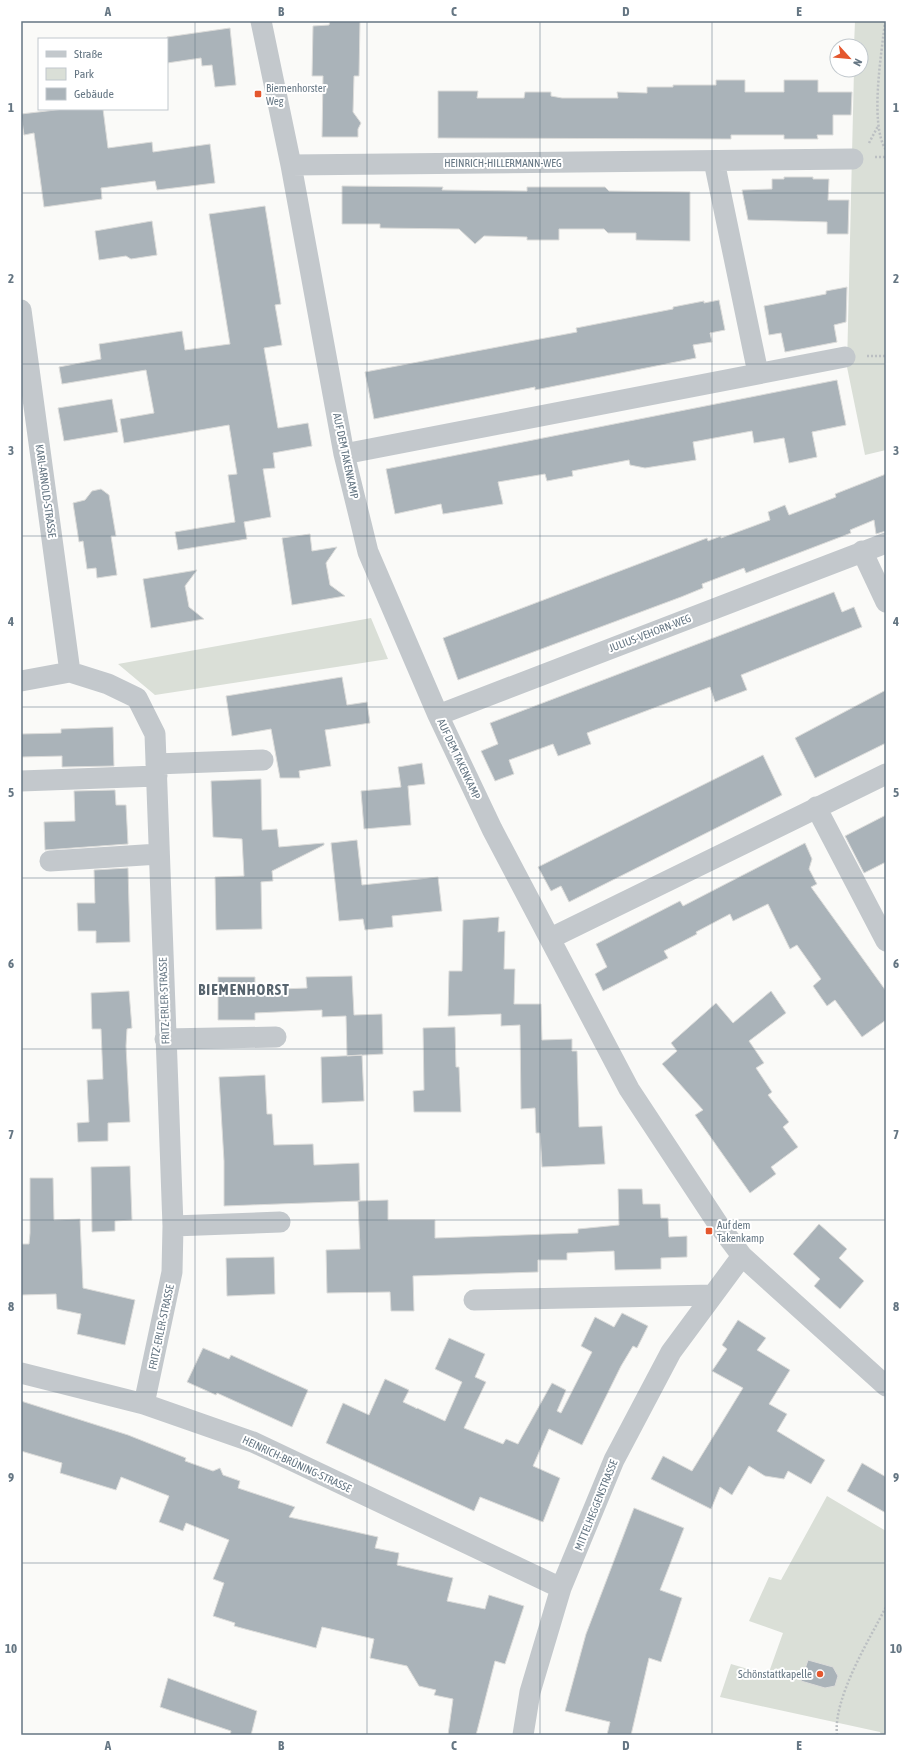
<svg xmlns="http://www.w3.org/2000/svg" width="907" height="1756" viewBox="0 0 907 1756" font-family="'Asap Condensed',sans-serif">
	<rect width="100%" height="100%" fill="#fafaf8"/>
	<path fill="#dadfd7" d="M855,21H886V450L865,455L847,367L854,70H861V46H854Z
		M371,618L388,659L155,695L118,664Z
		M827,1496L886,1531V1735H881L880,1732L720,1697L731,1664L768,1675L783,1633L749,1621L769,1577L781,1580Z"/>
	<path fill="#aab3b9" stroke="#dcdcda" d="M330,21H360L359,76H354L353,112L361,123L358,129V137H322L323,76H312L313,26L329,25Z
		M230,28L236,85L215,87L212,65L202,66L201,58L167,63V37Z
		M716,80H745V92H784V80H818V92H852L851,115H833V135H817L818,139H784V135H731V139L438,138V91H478L477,98H524L525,92H551V96L562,98H618L617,92L647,93V87H673V85H716Z
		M64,109H103L108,148L152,142L153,152L210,144L215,183L157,190L155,181L101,188L102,199L44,207L34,133L24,135L21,114Z
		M784,177H813V179H829L828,200H849L848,234H827V222L748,220L742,190L772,189V179H784Z
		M342,186L443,187L442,190L527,191V187H605L609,191L690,192V241L636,240V233H608L604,229H559V240H527V237L484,236L475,244L459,229L380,228V224H342Z
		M265,206L281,304L275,305L282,345L264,348L278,428L308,423L312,446L273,453L275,468L263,469L271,517L244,522L247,539L178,550L175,532L235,522L228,475L237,474L229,425L124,443L120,419L154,413L146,370L62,384L59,367L101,359L99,344L182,331L185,350L230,344L209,214Z
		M152,221L157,255L131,259L126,256L99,260L95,231Z
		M847,287L846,322L834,325L837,342L785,352L781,333L769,335L764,306L826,294V291Z
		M719,300L725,330L710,333L712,342L693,345L696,358L535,390V387L374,419L365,372L577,332L576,328L673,309V307L704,301V303Z
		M837,380L846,425L812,432L817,457L789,463L784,438L754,443L752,431L693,442L696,460L645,468L630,465L629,460L572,471L573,476L547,481L545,474L498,482L503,504L443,514L441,504L395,514L386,469Z
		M112,399L118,432L64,441L58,408Z
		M886,474V531L876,534L874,520L850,530L851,533L746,573L744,568L702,584L703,588L681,597L458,680L443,638L707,538L708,541L721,536V538L770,520L768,512L785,505L789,515L836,497L835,494Z
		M101,489L109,495L116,536H111L117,575L97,578L96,568L87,569L83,541L79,542L73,503L85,500L92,491Z
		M310,534L312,551L337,547L326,563L330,585L345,596L292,605L282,538Z
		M197,570L185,586L187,596L189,607L204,619L151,628L143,579Z
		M834,592L842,612L854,607L862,627L741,675L747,690L715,702L710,687L587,733L591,744L558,756L553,744L509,760L514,774L495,781L481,751L498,744L490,723Z
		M342,677L347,705L367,702L370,723L325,730L331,766L299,771L300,778H280L271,729L232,736L226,696Z
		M886,690V743L815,778L795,738Z
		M113,727L114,766L62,767V756L21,757V734L61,733V729Z
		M763,755L782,795L569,902L561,886L551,891L538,867Z
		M422,763L425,784L408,786L411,825L364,829L361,791L401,787L398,767Z
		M261,779L262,830L277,829L279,847L324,843V845L272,871L273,881L261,882L262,929L216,930L215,877L244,876L242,839L213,837L211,781Z
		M115,790L116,805H126L128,844L45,850L44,822L75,821L74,791Z
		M886,815V862L864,873L845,836Z
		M357,840L362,885L438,877L442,911L392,916L393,927L365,930L363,919L339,921L331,843Z
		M805,843L812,859L809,869L817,884L811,887L886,991V1020L862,1037L835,1000L827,1006L813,986L821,979L797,945L790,949L768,904L733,921L730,914L696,932L697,934L664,951L668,958L603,991L595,974L607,967L596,944L680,901L683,906Z
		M128,868L130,942L96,943V931H78L77,903H95L94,870Z
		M499,917L498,932L505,931L504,969H515L514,1004H541L542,1040L572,1039V1051H577L579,1127L602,1126L605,1164L542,1167L540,1133H536L535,1108L521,1109L520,1025L501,1026V1014L448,1016L449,971H462L463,920Z
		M352,976L354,1015L382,1014L383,1054L347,1056L346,1016L322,1017V1010L255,1013V1020H218V977H255V990L307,988L306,977Z
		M129,991L132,1028L127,1029L126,1046L130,1122L108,1123V1141L78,1142L77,1123L89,1122L87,1080L103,1079L101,1029H92L91,993Z
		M771,991L786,1013L749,1041L764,1063L756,1068L772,1092L768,1095L789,1122L783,1127L798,1147L771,1167L776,1174L750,1193L695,1115L703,1110L662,1064L677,1051L671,1043L716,1003L733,1023Z
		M455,1027L456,1067H459L461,1112H414L413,1091L424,1090L423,1028Z
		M362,1055L364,1101L322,1103L321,1057Z
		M265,1075L267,1114H272L274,1145L313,1144L314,1165L359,1163L360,1201L224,1206V1161L219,1077Z
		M130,1166L132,1220L115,1221V1231L92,1232L91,1167Z
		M30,1178H53L54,1220L80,1219L83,1288L135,1300L125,1345L77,1334L81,1314L57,1309L56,1294L21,1295V1244H29L30,1233Z
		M618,1189H642L643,1204H660L661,1218H668L669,1237L687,1236V1257L661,1258V1269L615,1270L614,1251L567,1253V1260H538V1272L413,1276L414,1311H391L390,1292L327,1293L326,1250L360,1249L358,1201L388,1200V1220H435V1238L578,1233V1229L619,1225Z
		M819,1224L847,1249L839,1258L864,1281L840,1309L814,1286L820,1279L793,1254Z
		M274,1257L275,1294L227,1296L226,1258Z
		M622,1313L648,1326L637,1348L633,1346L621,1366L582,1445L549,1429L533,1466L560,1478L543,1522L480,1497L474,1511L326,1443L343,1403L369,1415L385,1379L409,1390L403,1402L416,1408V1409L417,1408L445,1421L462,1382L435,1369L449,1338L485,1354L475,1377L486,1382L464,1428L503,1444L506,1439L518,1444L552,1383L566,1390L557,1411L561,1413L592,1352L581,1346L595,1317L614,1327Z
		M738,1320L766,1338L757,1350L790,1370L769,1404L787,1414L777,1431L825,1460L811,1484L788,1471L784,1479L765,1476L749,1466L732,1495L720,1487L711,1509L651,1479L663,1456L692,1471L743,1388L712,1371L727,1349L722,1345Z
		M203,1348L229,1359L231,1355L308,1390L292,1427L217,1393L216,1395L187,1382Z
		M21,1401L128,1435L186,1458L185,1461L213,1471L220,1468L223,1475L240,1481L238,1488L295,1507L289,1517L378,1537L375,1548L399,1553L397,1565L453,1578L447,1601L485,1609L489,1595L524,1606L505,1664L495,1661L476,1735H448L453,1699L434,1695L436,1690L419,1686L407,1666L370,1658L374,1639L322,1627L316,1648L234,1626L235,1623L213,1616L224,1583L213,1579L229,1540L186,1523L183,1531L159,1522L169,1496L121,1477L116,1490L60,1473L62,1463L21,1451Z
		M862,1463L886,1477V1513L847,1491Z
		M634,1508L684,1528L660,1590L682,1598L661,1662L649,1658L631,1735H607L610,1722L565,1711L586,1634Z
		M808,1660L833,1667L838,1676L835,1686L825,1688L801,1681Z
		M168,1678L257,1711L251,1735H230L231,1731L160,1707Z"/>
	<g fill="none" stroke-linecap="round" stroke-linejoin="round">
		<path stroke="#bbbfc2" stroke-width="2.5" stroke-dasharray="2 2" stroke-linecap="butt" d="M885,21C882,52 869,124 886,150
			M869,143L878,126
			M875,157H886
			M867,356H886
			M837,1735C833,1698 869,1640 886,1607"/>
		<path stroke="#c3c8cc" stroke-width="21" d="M261,21L291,165L344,454L368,552L438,715L492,829L629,1089L718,1224L742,1256L886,1386
			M714,161L758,373
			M291,165L853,159
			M21,310L70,672
			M344,454L845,357
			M862,551L886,602
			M21,681L70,672L108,684L137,698L155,734L173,1226L172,1272L144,1404
			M438,715L886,543
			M156,764L263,760
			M21,781L157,776
			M816,807L886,941
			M50,861L159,854
			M551,938L886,774
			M165,1039L276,1037
			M173,1226L280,1222
			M474,1300L713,1295
			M21,1373L144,1404L253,1442L561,1588
			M523,1735L530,1692L561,1588L614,1460L671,1352L742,1256"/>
	</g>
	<path fill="none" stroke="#657683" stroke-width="1" stroke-opacity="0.55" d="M195,21V1735M367,21V1735M540,21V1735M712,21V1735M21,193H886M21,364H886M21,536H886M21,707H886M21,878H886M21,1049H886M21,1220H886M21,1392H886M21,1563H886"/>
	<g fill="#e4572e" stroke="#fff" stroke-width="1.5">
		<rect x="254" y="90" width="8" height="8" rx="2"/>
		<rect x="705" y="1227" width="8" height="8" rx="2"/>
		<circle cx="820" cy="1674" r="4"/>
	</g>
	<g text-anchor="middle" stroke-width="4" stroke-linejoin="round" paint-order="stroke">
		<g font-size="11" fill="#657683" stroke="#fff" text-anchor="start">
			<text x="266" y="92">Biemenhorster<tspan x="266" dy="13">Weg</tspan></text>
			<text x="717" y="1229">Auf dem<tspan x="717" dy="13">Takenkamp</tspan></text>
			<text x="812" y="1678" text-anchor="end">Schönstattkapelle</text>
		</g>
		<g font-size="11" fill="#657683" stroke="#fff">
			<text x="503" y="167">HEINRICH-HILLERMANN-WEG</text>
			<text transform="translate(346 456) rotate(78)" y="4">AUF DEM TAKENKAMP</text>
			<text transform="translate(46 491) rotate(82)" y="4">KARL-ARNOLD-STRASSE</text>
			<text transform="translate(650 633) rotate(-21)" y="4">JULIUS-VEHORN-WEG</text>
			<text transform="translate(459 759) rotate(65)" y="4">AUF DEM TAKENKAMP</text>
			<text transform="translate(164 1001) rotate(-92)" y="4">FRITZ-ERLER-STRASSE</text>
			<text transform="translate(161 1327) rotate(-78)" y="4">FRITZ-ERLER-STRASSE</text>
			<text transform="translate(297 1464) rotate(25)" y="4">HEINRICH-BRÜNING-STRASSE</text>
			<text transform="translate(596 1505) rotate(-68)" y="4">MITTELHEGGENSTRASSE</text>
		</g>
		<g font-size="15" font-weight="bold" letter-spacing="1" fill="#57646e" stroke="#fff">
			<text x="244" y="995">BIEMENHORST</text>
		</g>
	</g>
	<rect width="907" height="1756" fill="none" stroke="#ffffff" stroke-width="44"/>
	<rect x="38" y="38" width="130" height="72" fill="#ffffff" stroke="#c1c8cd"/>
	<rect x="46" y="51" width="20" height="6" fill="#c3c8cc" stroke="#c1c8cd"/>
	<text x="74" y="58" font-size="12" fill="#657683">Straße</text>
	<rect x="46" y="68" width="20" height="12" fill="#dadfd7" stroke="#c1c8cd"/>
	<text x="74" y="78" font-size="12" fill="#657683">Park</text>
	<rect x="46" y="88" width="20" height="12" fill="#aab3b9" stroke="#c1c8cd"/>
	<text x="74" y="98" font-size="12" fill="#657683">Gebäude</text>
	<g transform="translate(849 58) rotate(117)"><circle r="19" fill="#ffffff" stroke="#c1c8cd"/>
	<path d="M0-3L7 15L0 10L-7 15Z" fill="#e4572e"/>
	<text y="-6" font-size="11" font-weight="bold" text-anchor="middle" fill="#657683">N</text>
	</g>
	<rect x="22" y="22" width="863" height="1712" fill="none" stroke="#657683" stroke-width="1.5"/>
	<g font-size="13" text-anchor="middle" font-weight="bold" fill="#657683">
		<text x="108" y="16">A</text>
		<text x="281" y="16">B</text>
		<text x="454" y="16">C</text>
		<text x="626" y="16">D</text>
		<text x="799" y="16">E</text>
		<text x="11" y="112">1</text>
		<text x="896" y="112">1</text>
		<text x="11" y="283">2</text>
		<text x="896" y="283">2</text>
		<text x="11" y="455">3</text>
		<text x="896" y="455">3</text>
		<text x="11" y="626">4</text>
		<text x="896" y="626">4</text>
		<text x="11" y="797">5</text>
		<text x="896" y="797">5</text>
		<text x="11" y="968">6</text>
		<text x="896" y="968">6</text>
		<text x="11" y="1139">7</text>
		<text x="896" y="1139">7</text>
		<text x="11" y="1311">8</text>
		<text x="896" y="1311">8</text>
		<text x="11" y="1482">9</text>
		<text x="896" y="1482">9</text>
		<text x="11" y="1653">10</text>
		<text x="896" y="1653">10</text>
		<text x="108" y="1750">A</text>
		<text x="281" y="1750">B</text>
		<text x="454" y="1750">C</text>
		<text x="626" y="1750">D</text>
		<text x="799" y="1750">E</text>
	</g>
</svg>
